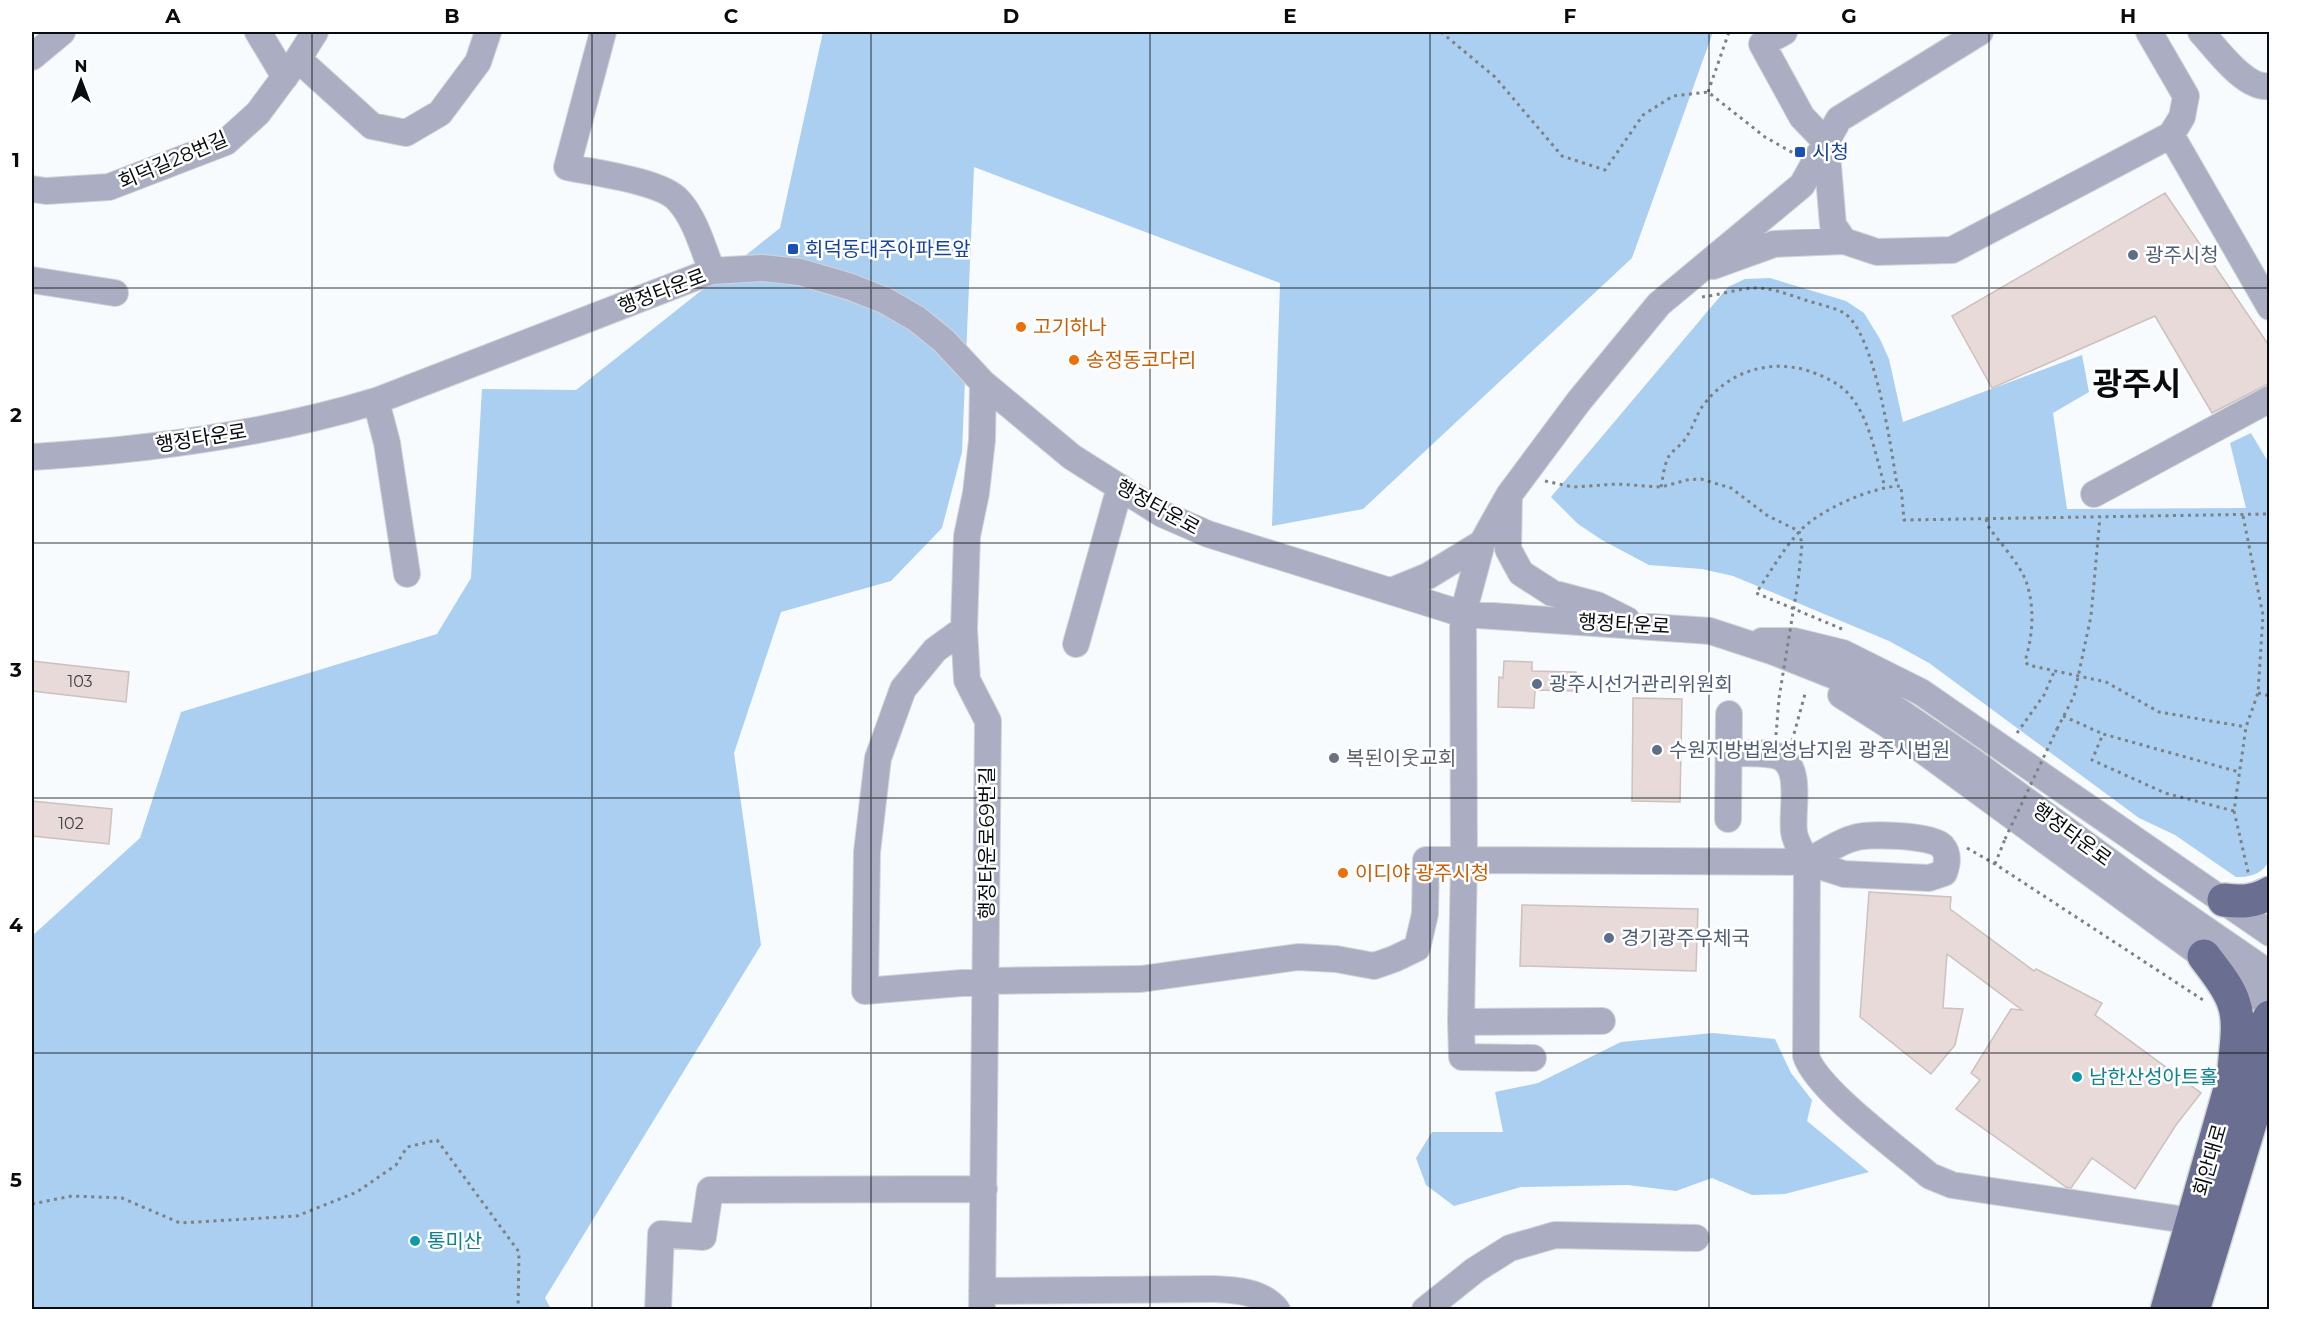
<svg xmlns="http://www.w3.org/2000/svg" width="2301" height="1341" viewBox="0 0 2301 1341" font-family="Montserrat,'Noto Sans KR',sans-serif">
	<rect width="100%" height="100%" fill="#f7fbfe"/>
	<path fill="#abcff1" d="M823,32H1713L1632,258L1363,509L1272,526L1280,283L974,167L962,452L942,528L891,581L781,612L734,753L761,945L545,1298L551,1309H32V936L140,838L181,712L437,634L471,578L482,389L576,390L780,228Z
		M1770,278L1846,301L1864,313L1880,339L1889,359L1903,422L2082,355L2089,392L2053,413L2067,509L2246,508L2230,443L2251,433L2270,465V859C2264,873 2250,878 2236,877L2175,835L2139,818L1929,663L1889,641L1733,576L1702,569L1649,565L1602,540L1578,524L1551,497L1728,287L1745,279Z
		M1713,1033L1775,1039L1791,1073L1812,1100L1807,1121L1869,1172L1785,1194L1752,1195L1712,1178L1676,1191L1628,1185L1521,1187L1454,1206L1426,1185L1416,1158L1432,1132H1503L1495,1092L1538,1083L1621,1042Z"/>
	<path fill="#e7dad9" stroke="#cdc1bf" stroke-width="1.5" d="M2165,193L2270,347V383L2212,413L2155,316L1992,388L1952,316Z
		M32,661L129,672L126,702L32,691Z
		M1504,661L1532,662V671L1576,672V691L1535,690L1534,708L1498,707L1499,677L1503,678Z
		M1633,698L1682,699L1680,802L1632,801Z
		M32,801L112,809L109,844L32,836Z
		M1869,892L1951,897L1950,909L2034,971L2036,969L2102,1003L2095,1015L2201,1093L2176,1125L2135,1189L2092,1158L2071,1188L2066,1187L1956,1109L1980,1080L1971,1073L2011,1009L2022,1010L1947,954L1943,1008L1963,1009L1955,1045L1931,1074L1860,1017Z
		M1522,905L1698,909L1696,971L1520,966Z"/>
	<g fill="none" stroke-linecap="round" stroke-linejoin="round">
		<defs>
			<path id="minor" d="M258,32L285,77
				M603,32L567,167C594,173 661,181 678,200C695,218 703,248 712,271
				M1784,32L1762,44L1802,117L1826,142L1802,185L1659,304L1579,401L1509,495L1482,543L1463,614L1464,860L1807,862L1806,1056C1817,1090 1900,1150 1930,1176L1952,1185L2192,1221
				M2201,32C2216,48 2245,90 2270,86
				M32,57L62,32
				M298,59L315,32
				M2171,135L2270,307
				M32,189L46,191L109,187L226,142L258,113L298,59L372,126L406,133L440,113L478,62L488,32
				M1844,241L1833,225L1826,142L1839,119L1980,32
				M1713,266L1774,244L1844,241L1877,252L1952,250L2171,135L2182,117L2186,96L2149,32
				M32,280L115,293
				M376,401L387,443L407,574
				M32,457C147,450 265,435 376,401L712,271L762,268L800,272L851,287L886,301L917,319L944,341L983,383L1072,457L1162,514L1208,534L1463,614L1710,631L1774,652L1842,679L1884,701L1972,761L2151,892L2270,974
				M2094,494L2270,399
				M1509,496L1508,549L1521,573L1552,593L1597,605L1627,620
				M1391,591L1428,576L1482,543
				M964,629L935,650L903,689L878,758L867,852L865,991L986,981L1141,979L1298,957L1336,959L1374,966L1394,959L1417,948L1425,914L1426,860H1464L1461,1022L1602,1021
				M1762,641H1794L1843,653L1921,692L2270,933
				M1076,644L1120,487
				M1841,695L1888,725L2270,1005
				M1729,753C1744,754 1766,751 1780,757C1803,768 1791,812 1794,832C1795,842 1803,853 1807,862L1844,874L1929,878L1944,873C1947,865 1949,854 1942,846C1931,835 1868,833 1854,838C1838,842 1822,854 1807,862
				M1728,819L1729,714
				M1461,1022L1462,1057L1533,1058
				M982,1291L1213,1289C1235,1290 1262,1291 1277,1310
				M658,1310L661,1234L703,1237L710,1190L984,1189
				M982,1310L988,721L967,680L964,629L967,536L976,493L982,440L983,383
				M1425,1310L1475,1270L1510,1248L1555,1235L1696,1238"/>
			<path id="major" d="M2224,900C2242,902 2253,902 2270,893
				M2204,956C2215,971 2229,987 2234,1004C2241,1024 2235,1051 2234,1071
				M2167,1310L2234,1075L2270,1017
				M2193,1310L2266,1071L2270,1045"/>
		</defs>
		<use href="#minor" stroke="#d1d5d8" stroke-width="28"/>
		<use href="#major" stroke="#d1d5d8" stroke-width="36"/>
		<path stroke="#7d8184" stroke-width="3" stroke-dasharray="3 4.5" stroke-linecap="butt" d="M1441,32L1495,77L1562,156L1605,170L1643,115L1673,96L1708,92L1765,137L1795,154
			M1708,92L1729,32
			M1702,297C1718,295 1735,290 1751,288C1770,287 1787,294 1805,300C1817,304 1833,307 1844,313C1875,333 1891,448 1897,485
			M1545,481L1573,487L1617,484L1661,487L1687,480L1701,479L1731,488L1768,516L1799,531L1802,544L1798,582
			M1661,487C1663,477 1664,465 1669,456C1674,449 1683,444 1687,436C1693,427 1696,416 1702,407C1726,373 1766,359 1806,370C1823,376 1841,383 1852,398C1871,423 1876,458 1885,487
			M2243,516L2263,615L2258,693L2246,727L2234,811L2249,876
			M1986,519L1988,526C1999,542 2019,563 2026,581C2035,607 2033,635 2025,661L2028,665L2106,682L2159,712L2246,727
			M1842,629L1756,593C1770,573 1783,549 1800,531C1819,510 1873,486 1901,486L1904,520L2270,514
			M2258,693L2270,696
			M2063,716L2103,734
			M2057,729L2074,696L2091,616L2100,517
			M2017,733L2044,695L2054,672
			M1776,735L1779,698
			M1792,741L1805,694
			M2234,811L2165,793L2092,760L2103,734L2239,772
			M1967,848L1995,864L2203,1000
			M1995,864L2005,839
			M32,1204L72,1196L122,1198L180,1223L297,1216L357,1192L396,1165L407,1147L437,1140L519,1252L518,1310"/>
		<use href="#minor" stroke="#abaec2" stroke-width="26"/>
		<use href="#major" stroke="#6a6e91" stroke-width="33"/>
		<path stroke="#7d8184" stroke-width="3" stroke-dasharray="3 4.5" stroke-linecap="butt" d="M1779,698L1798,582
			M2005,839L2057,729"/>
	</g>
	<path fill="none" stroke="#090c0f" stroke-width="1.5" stroke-opacity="0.55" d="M312,32V1310M592,32V1310M871,32V1310M1150,32V1310M1430,32V1310M1709,32V1310M1989,32V1310M32,288H2270M32,543H2270M32,798H2270M32,1053H2270"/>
	<g fill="#1a4fb4" stroke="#fff" stroke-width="2">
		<rect x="1794" y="146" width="12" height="12" rx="3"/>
		<rect x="787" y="243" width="12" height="12" rx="3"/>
	</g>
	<g fill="#5c6f8a" stroke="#fff" stroke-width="2">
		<circle cx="2133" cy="255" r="6"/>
		<circle cx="1537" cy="684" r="6"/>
		<circle cx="1657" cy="750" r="6"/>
		<circle cx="1609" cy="938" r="6"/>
	</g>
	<g fill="#e8710a" stroke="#fff" stroke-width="2">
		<circle cx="1021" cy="327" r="6"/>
		<circle cx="1074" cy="360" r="6"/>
		<circle cx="1343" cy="873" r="6"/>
	</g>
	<circle fill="#6b7280" stroke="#fff" stroke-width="2" cx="1334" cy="758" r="6"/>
	<g fill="#0f9aa8" stroke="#fff" stroke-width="2">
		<circle cx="2077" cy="1077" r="6"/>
		<circle cx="415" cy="1241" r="6"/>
	</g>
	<g text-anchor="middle" stroke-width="5" stroke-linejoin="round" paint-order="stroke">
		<g font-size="16" fill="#404042">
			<text x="80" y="687">103</text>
			<text x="71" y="829">102</text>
		</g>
		<g font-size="20" fill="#164399" stroke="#fff" text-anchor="start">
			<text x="1812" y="159">시청</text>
			<text x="805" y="256">회덕동대주아파트앞</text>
		</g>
		<g font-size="20" fill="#090c0f" stroke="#fff">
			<text transform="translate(173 160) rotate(-23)" y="7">회덕길28번길</text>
			<text transform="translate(662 291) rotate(-21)" y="7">행정타운로</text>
			<text transform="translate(201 438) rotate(-9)" y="7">행정타운로</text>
			<text transform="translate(1158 507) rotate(29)" y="7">행정타운로</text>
			<text transform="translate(1624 624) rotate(3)" y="7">행정타운로</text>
			<text transform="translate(2072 834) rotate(36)" y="7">행정타운로</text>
			<text transform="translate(987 843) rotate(-90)" y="7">행정타운로69번길</text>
			<text transform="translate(2210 1160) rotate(-74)" y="7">회안대로</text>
		</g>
		<g font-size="20" fill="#4e5e75" stroke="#fff" text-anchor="start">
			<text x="2145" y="262">광주시청</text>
			<text x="1549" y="691">광주시선거관리위원회</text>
			<text x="1669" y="757">수원지방법원성남지원 광주시법원</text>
			<text x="1621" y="945">경기광주우체국</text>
		</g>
		<g font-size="20" fill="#c56008" stroke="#fff" text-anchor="start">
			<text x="1033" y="334">고기하나</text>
			<text x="1086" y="367">송정동코다리</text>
			<text x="1355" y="880">이디야 광주시청</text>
		</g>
		<g font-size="20" fill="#5b616d" stroke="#fff" text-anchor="start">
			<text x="1346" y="765">복된이웃교회</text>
		</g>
		<g font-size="20" fill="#0d838f" stroke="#fff" text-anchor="start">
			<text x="2089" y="1084">남한산성아트홀</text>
			<text x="427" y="1248">통미산</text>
		</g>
		<g font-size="32" font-weight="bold" fill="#090c0f" stroke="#fff">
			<text x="2137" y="395">광주시</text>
		</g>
	</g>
	<rect width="2301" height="1341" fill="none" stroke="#ffffff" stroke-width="66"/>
	<g transform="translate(81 81)" stroke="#ffffff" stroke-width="4.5" paint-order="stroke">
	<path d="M0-4.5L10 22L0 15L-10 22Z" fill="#090c0f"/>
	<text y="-9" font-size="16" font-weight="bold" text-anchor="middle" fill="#090c0f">N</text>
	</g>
	<rect x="33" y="33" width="2235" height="1275" fill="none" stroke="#090c0f" stroke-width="2"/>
	<g font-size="20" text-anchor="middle" font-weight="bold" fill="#090c0f">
		<text x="173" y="23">A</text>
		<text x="452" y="23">B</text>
		<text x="731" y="23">C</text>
		<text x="1011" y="23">D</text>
		<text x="1290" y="23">E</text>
		<text x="1570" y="23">F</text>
		<text x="1849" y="23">G</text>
		<text x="2128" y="23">H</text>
		<text x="16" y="167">1</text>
		<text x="16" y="422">2</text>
		<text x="16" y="677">3</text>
		<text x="16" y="932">4</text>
		<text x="16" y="1187">5</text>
	</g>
</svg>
